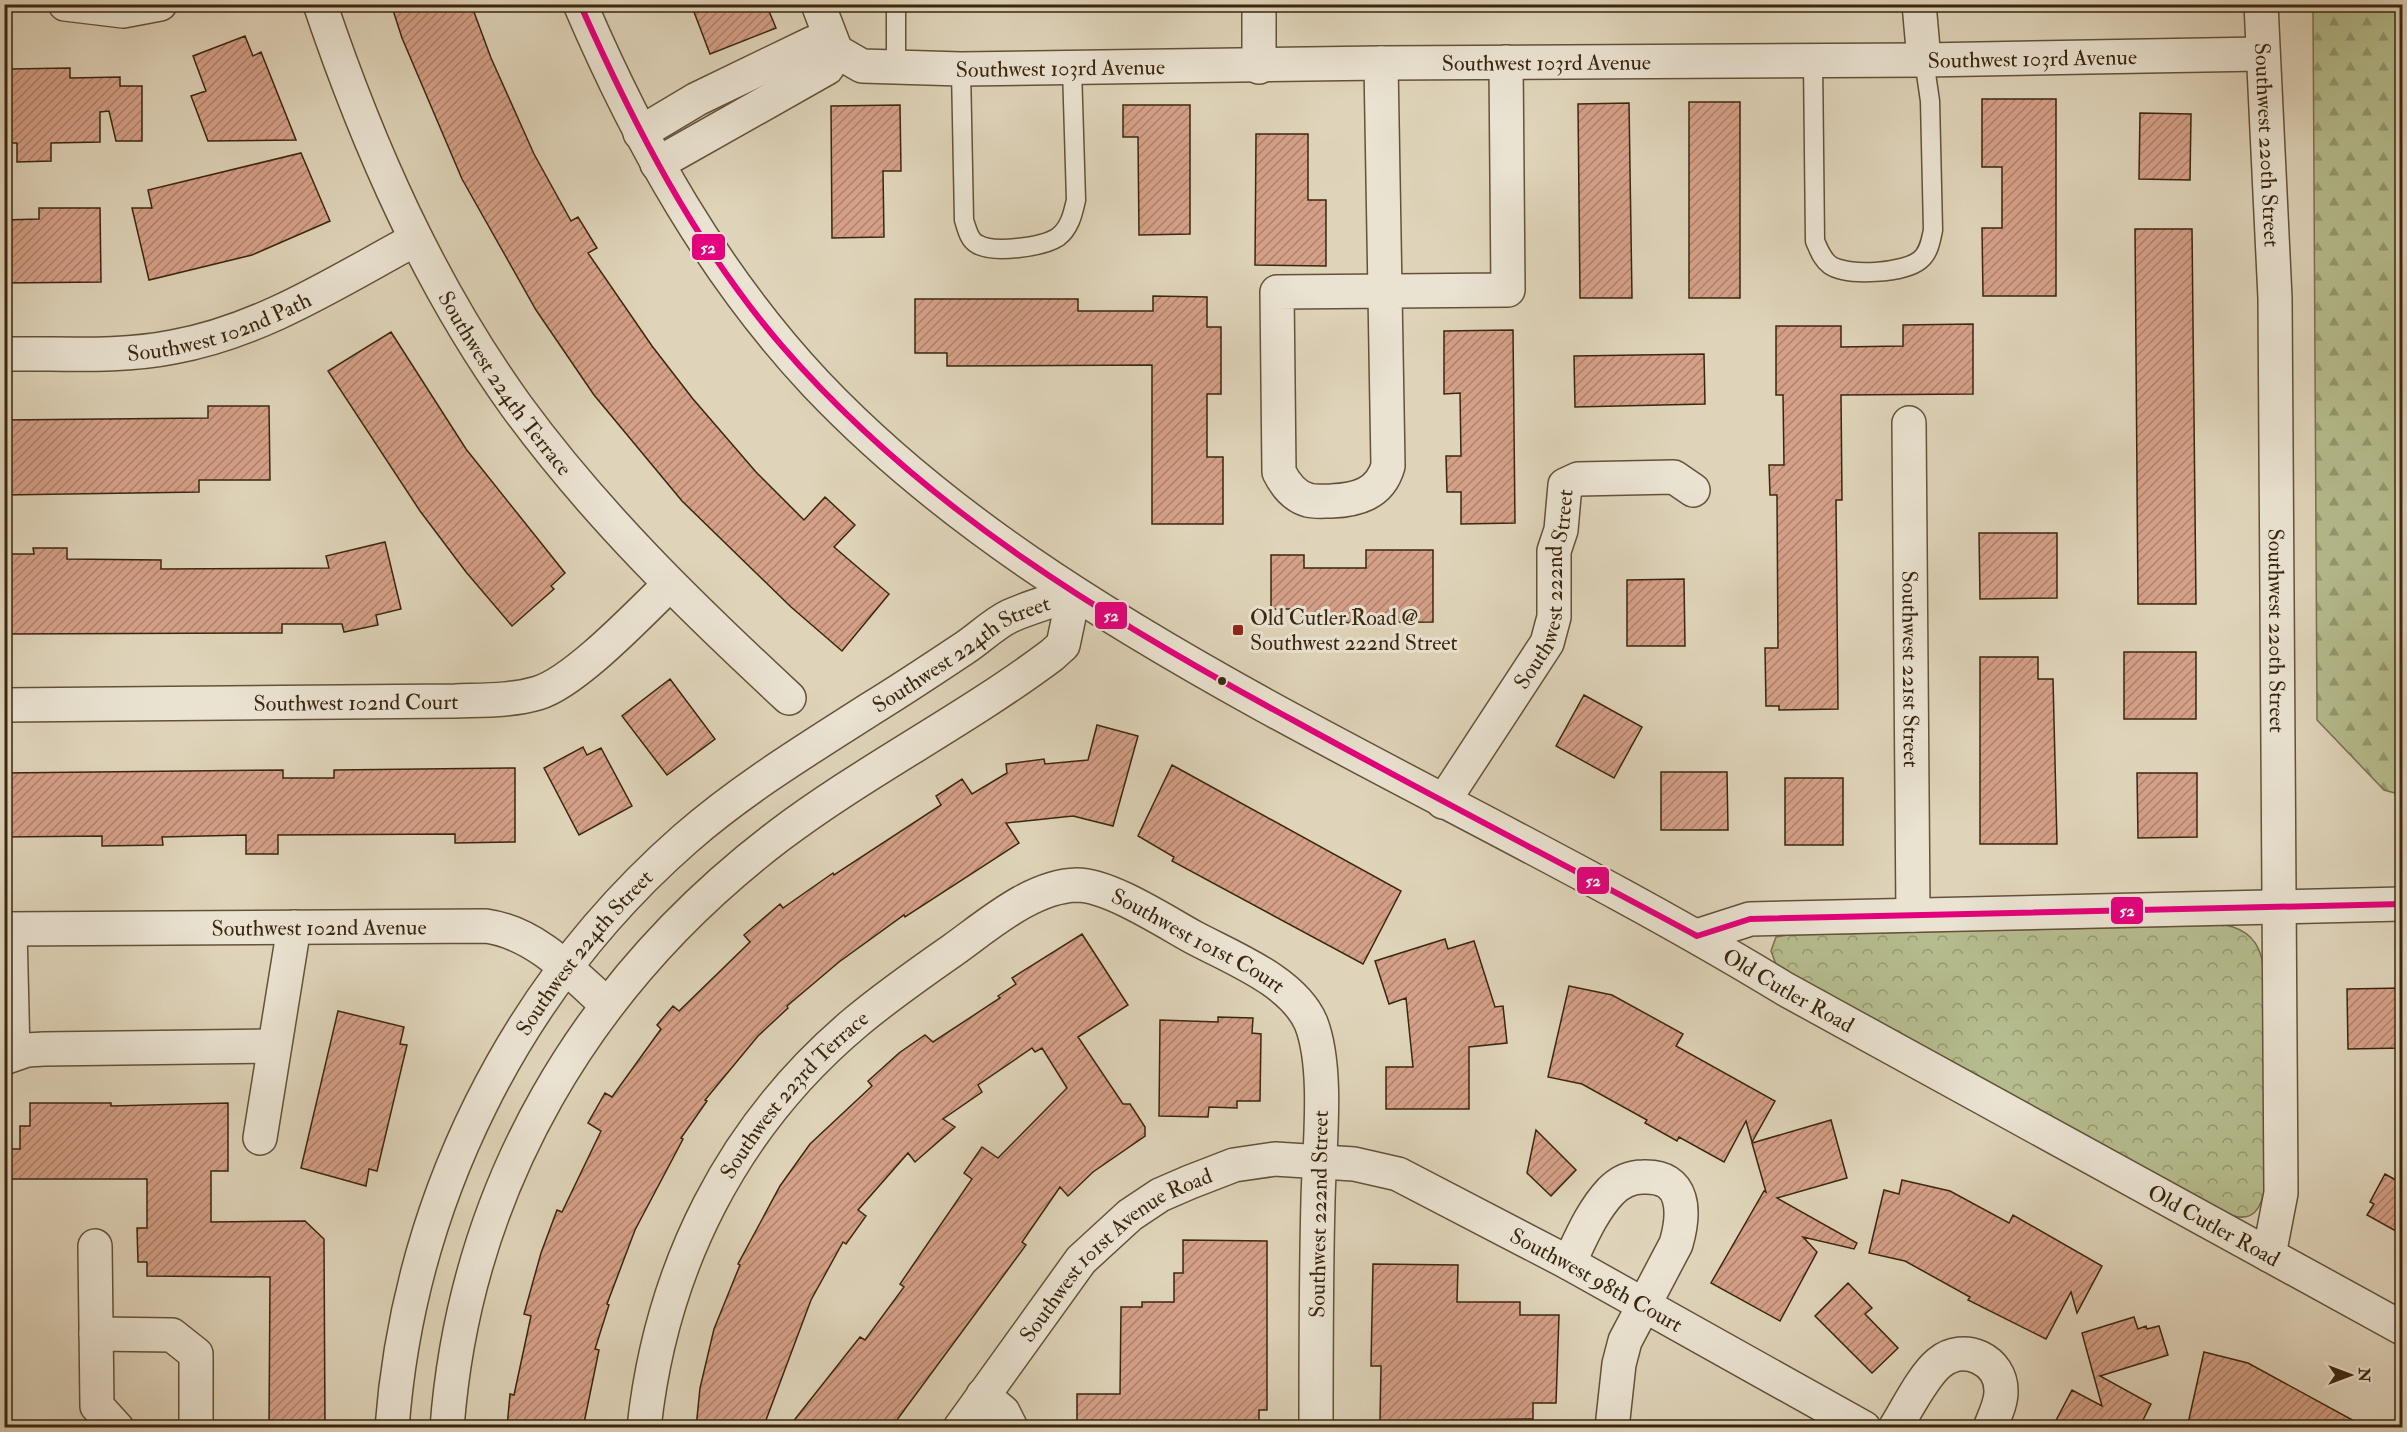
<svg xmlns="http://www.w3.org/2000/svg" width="2407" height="1432" viewBox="0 0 2407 1432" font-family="'IM FELL Double Pica',serif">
	<defs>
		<pattern id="forest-firs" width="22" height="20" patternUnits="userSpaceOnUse" patternTransform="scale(1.5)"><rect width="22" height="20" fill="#b5bc8d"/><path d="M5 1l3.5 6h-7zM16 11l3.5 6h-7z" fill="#949972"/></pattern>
		<pattern id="park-crowns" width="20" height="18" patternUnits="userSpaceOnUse" patternTransform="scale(1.5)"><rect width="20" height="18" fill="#b5bc8d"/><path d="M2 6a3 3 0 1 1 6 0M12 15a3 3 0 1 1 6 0" fill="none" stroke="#949972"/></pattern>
		<pattern id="building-hatch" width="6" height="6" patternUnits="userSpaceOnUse" patternTransform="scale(1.5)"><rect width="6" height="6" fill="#d5a088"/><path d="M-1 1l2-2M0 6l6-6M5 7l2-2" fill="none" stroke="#ae826e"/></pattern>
	</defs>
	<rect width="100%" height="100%" fill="#dfd4ba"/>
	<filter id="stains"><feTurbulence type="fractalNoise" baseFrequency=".00333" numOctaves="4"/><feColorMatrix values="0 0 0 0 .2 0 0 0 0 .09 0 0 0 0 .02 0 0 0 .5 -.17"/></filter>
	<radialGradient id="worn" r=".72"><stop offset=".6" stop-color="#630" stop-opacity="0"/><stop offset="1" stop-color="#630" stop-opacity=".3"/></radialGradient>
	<path fill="url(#forest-firs)" stroke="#78724e" stroke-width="1.5" d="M2313,5H2402V795L2384,790L2317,720Z"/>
	<path fill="url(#park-crowns)" stroke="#78724e" stroke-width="1.5" d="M2225,925C2247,929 2260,943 2263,965L2265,1185C2262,1209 2253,1224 2228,1214L1777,967L1771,951L1776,937L1787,935Z"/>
	<path fill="url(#building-hatch)" stroke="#3a270e" stroke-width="1.5" d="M391,4H471L491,58L534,154L571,221L578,217L597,248L588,253L652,346L693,399L756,472L804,520L825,497L855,525L834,547L889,594L842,651L791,607L682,501L594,395L536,310L462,179L402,38Z
		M691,4H766L776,28L710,54Z
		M245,36L253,56L261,52L296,140L208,141L191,96L206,91L193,56Z
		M70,68V78L120,77V86H142V141H116L109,111L100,112V142L51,143V161L17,162V143H11L10,69Z
		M1982,99H2056V296H1983L1982,228H2002V167H1982Z
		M1689,102H1740V298H1689Z
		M1629,103L1632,298H1580L1578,104Z
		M900,105L901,171H883L884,237L832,238L831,106Z
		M1123,105H1190V234L1139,235L1138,137H1123Z
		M2140,113L2191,114L2190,180L2139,179Z
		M1256,134H1308V200H1326V266L1255,265Z
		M301,153L330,221L252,255L149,280L132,208H152L148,190Z
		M39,208H100L101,282L4,283V220L39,219Z
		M2135,229H2192L2196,604H2138Z
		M1153,296L1207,297V327H1221V394H1207V457H1223V524H1152V365L947,366V353H915V299H1078V311H1153Z
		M1973,324V394L1841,395L1842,500H1836L1838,709L1779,710V706H1766L1765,648H1778L1777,495H1770L1769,465H1784L1783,395H1776V326H1841V347L1903,346V325Z
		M1513,330L1515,523L1461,524V492H1447L1446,456H1461L1460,393L1444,394V331Z
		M391,332L466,449L565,573L551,586L554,589L512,626L466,572L420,511L328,371Z
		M1704,354L1705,404L1575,407L1574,356Z
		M208,406H269L270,480H199V492L4,495V420L208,418Z
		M1979,533H2057V598L1980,599Z
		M385,542L401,609L376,615L378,625L344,632L342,624H282V633L4,634V554H34L33,548H67V559L161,560V569L329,568L326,556Z
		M1366,550H1433V622L1302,623V609H1271V555H1304V568H1366Z
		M1684,579L1685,646H1627V580Z
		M2124,652H2196V719H2124Z
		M1980,657H2038V679H2053L2057,844H1980Z
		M670,679L715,739L667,775L622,716Z
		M1584,695L1642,727L1614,778L1556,746Z
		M1097,725L1138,736L1113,826L1073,816L1006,823L1019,843L905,917L904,915L839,962L787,1006L788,1008L758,1036L705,1100L707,1101L681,1138L683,1139L635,1230L607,1304L609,1305L595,1349L599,1350L583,1428H507L510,1394L514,1395L531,1316L524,1314L541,1253L557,1210L562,1212L601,1131L588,1123L605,1093L612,1097L661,1029L657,1025L673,1006L679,1011L750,942L744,935L780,904L783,908L833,873L834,875L941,805L936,796L962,779L972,794L1007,773L1006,764L1044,759L1045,764L1088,760Z
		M583,747L587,755L601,748L632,806L579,835L544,768Z
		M1172,765L1401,891L1363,964L1172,861L1174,857L1138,836Z
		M515,768V842L455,843V834L278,835V854H246V835L162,837L163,845L102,846V836L4,837V773L283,770V778H334V770Z
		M1661,772H1727L1728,830H1661Z
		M2137,773H2197V837L2138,838Z
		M1785,778H1843V845H1785Z
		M1082,934L1128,1005L1078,1037L1123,1104H1130L1145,1127V1136L1093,1172L1068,1196L1060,1187L1022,1242L1026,1245L891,1428H788L860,1337L865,1340L904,1287L900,1284L972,1179L964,1173L982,1147L998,1158L1067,1088L1042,1048L1035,1052L1032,1048L978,1085L982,1092L943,1119L955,1127L915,1162L908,1153L858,1210L866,1216L846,1244L843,1242L811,1300L763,1428H696L700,1388L714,1329L740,1265L738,1264L780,1186L810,1144L872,1086L868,1081L899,1053L925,1035L933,1042L1000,998L998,996L1016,984L1012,978Z
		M1445,939L1448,949L1474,941L1495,1007L1503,1006L1507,1043L1469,1047V1109H1386V1067H1413L1406,998L1389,1004L1375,961Z
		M1569,986L1612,995L1683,1034L1676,1046L1775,1101L1752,1142L1746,1121L1724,1162L1679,1137L1677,1141L1645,1123L1647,1120L1582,1084L1548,1077Z
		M2403,988V1048L2348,1049L2347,989Z
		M338,1011L404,1027L400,1044L407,1045L377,1171L369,1169L366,1186L301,1168Z
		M1218,1017L1253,1018L1252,1033L1261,1034L1260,1101H1237V1108L1209,1107L1208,1117L1159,1116L1160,1020L1218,1022Z
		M30,1103H111V1106L228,1103V1171H211V1222L305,1221L324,1239L325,1428H269L270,1277L147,1276V1262H138L137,1228H147V1179H4V1149H20V1126H30Z
		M1831,1120L1847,1178L1777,1198L1857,1243L1854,1249L1803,1237L1817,1252L1780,1321L1711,1283L1764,1191L1766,1192L1752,1143Z
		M1536,1130L1576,1170L1551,1196L1527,1173Z
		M2385,1174L2403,1184V1235L2367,1215L2374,1204L2370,1202Z
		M1902,1180L1950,1191L2009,1223L2013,1215L2102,1266L2077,1313L2071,1292L2046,1339L1968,1300L1970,1297L1905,1261L1869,1253L1884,1190L1899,1194Z
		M1183,1240L1267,1241V1410H1259V1428H1077V1394H1120L1121,1307H1142V1302H1174V1273H1183Z
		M1373,1264L1458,1265L1457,1302H1520V1315H1559L1556,1403H1533V1419L1380,1421L1381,1366H1371Z
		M1848,1283L1872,1308L1865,1314L1898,1348L1872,1373L1815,1316Z
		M2134,1317L2138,1329L2146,1326L2147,1329L2159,1326L2168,1355L2100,1376L2151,1404L2139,1428H2052L2072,1390L2102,1406L2082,1333Z
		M2204,1352L2248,1363L2367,1428H2187Z"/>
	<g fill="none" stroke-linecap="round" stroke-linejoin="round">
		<defs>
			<path id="service" d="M896,4V67
				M1813,61L1815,241C1819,250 1822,259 1830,265C1848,277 1904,273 1920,260C1929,253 1931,240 1933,230L1930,101L1924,60
				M961,69L964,220C967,229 969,240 977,244C993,254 1043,247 1058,237C1070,228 1073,213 1076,200L1072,68"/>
			<g id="minor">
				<path d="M65,4L123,11L160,4"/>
				<path id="s1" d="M320,4C368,146 429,285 517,407C596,515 691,607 789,698"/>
				<path d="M818,4L836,51"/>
				<path d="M1259,4V67"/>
				<path d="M1919,4L1924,60"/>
				<path id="s2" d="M2261,4L2275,298L2281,1193L2269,1255"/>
				<path d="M1381,63L1388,466C1380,494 1357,500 1331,501C1324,501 1314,502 1308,500C1293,496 1285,484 1279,472L1277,292L1508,290L1506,62"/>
				<path id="s3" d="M640,133L697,99L813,43L836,51L862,66L961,69L1381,63L1924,60L2261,54"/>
				<path d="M657,164L827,68L836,51"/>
				<path id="s4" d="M4,354C60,353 118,358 173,347C262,331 338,281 416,239"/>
				<path id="s5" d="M1909,423L1913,915"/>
				<path id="s6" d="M4,705L455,701C483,700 511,701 538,693C575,682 639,614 669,585"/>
				<path id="s7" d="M1443,802L1547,643L1554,617V551L1561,530L1565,485L1578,479L1674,477L1693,490"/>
				<path d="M10,929L13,1054"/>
				<path d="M4,1058L27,1050L44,1049L274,1046"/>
				<path d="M260,1138L294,927"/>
				<path d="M95,1246L97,1406L117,1428"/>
				<path d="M1569,1263C1581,1238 1592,1211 1611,1191C1620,1182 1631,1177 1643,1177C1686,1175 1685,1213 1676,1244L1625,1341L1619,1364L1612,1428"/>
				<path d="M96,1334L172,1335L196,1354V1428"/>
				<path d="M983,1395L1003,1412L1011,1428"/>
				<path id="s8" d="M644,1428C661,1268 732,1126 856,1022C887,996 920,973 953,950C988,925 1032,886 1077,885C1109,885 1164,921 1193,937C1232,958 1293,981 1311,1023C1329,1069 1319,1150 1318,1200C1316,1276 1316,1352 1316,1428"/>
				<path id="s9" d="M960,1428L1081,1260L1130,1215L1160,1195L1190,1182L1234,1165L1275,1159L1354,1164L1398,1174L1569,1263L1864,1428"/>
				<path d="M1895,1428C1907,1409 1923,1376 1939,1363C1964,1342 2002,1360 2001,1392C2001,1404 1994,1417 1990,1428"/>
			</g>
			<g id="tertiary">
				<path id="s10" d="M580,4C639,142 713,274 816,384C943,518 1103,616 1264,705C1437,800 1616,886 1785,989L2402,1328"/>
				<path id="s11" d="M4,929L486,926C535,933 571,972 606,1004"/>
				<path d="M1697,936L1750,919L2402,904"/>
				<path id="s12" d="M392,1428C409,1201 514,989 685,839C742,789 808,749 872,708C903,689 933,669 963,649C979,639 993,624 1010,616C1030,607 1053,601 1074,593"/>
				<path d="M447,1428C465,1187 586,983 777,837C864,771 964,721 1052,655L1063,645L1074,593"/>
			</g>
		</defs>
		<use href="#service" stroke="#635239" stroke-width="21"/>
		<use href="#minor" stroke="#635239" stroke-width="36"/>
		<use href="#tertiary" stroke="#635239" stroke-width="36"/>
		<use href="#service" stroke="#eae3d2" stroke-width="18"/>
		<use href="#minor" stroke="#eae3d2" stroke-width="33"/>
		<use href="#tertiary" stroke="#eae3d2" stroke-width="33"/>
		<defs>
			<path id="bus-1" d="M580,4C634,125 695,245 782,346C924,510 1111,622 1300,724C1431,796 1565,865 1697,936L1750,919L2402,904"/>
		</defs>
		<use href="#bus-1" stroke="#eae3d2" stroke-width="10"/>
		<use href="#bus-1" stroke="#e5007d" stroke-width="6"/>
	</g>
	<rect fill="#8f2418" stroke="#eae3d2" stroke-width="2" x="1232" y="624" width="12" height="12" rx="3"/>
	<circle fill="#3a270e" stroke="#eae3d2" stroke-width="2" cx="1222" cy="681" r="5"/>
	<g text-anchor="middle" stroke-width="6" stroke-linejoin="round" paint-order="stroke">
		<g font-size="22" fill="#3a270e" stroke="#eae3d2">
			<text dy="8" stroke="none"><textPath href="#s3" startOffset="1420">Southwest 103rd Avenue</textPath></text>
			<text dy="8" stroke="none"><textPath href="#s3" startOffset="934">Southwest 103rd Avenue</textPath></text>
			<text dy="8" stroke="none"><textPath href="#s3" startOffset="448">Southwest 103rd Avenue</textPath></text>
			<text dy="8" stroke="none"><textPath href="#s2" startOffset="141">Southwest 220th Street</textPath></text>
			<text dy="8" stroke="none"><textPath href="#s4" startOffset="219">Southwest 102nd Path</textPath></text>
			<text dy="8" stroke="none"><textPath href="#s1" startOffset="424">Southwest 224th Terrace</textPath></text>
			<text dy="8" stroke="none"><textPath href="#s7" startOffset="242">Southwest 222nd Street</textPath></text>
			<text dy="8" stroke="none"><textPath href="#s2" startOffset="627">Southwest 220th Street</textPath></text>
			<text dy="8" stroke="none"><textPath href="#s12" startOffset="1008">Southwest 224th Street</textPath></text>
			<text dy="8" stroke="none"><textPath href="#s5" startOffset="246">Southwest 221st Street</textPath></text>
			<text dy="8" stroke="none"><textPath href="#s6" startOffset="352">Southwest 102nd Court</textPath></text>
			<text dy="8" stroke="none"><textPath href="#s11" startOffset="315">Southwest 102nd Avenue</textPath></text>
			<text dy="8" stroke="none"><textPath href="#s8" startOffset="867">Southwest 101st Court</textPath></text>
			<text dy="8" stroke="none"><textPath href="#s12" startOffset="522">Southwest 224th Street</textPath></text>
			<text dy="8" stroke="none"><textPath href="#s10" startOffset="1600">Old Cutler Road</textPath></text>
			<text dy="8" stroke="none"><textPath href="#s8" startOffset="374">Southwest 223rd Terrace</textPath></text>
			<text transform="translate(1318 1214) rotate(-89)" y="8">Southwest 222nd Street</text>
			<text dy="8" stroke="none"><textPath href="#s10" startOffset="2086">Old Cutler Road</textPath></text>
			<text dy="8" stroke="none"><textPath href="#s9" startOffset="237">Southwest 101st Avenue Road</textPath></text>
			<text dy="8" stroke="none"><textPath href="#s9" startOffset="780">Southwest 98th Court</textPath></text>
		</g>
		<g font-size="22" fill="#3a270e" stroke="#eae3d2" text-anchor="start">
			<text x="1250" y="625">Old Cutler Road @<tspan x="1250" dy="25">Southwest 222nd Street</tspan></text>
		</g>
	</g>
	<g stroke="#eae3d2" stroke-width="2">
		<rect x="691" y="233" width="35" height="28" rx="6" fill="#e5007d"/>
		<rect x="1094" y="601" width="34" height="29" rx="6" fill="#e5007d"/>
		<rect x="1576" y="866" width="34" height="29" rx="6" fill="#e5007d"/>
		<rect x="2110" y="896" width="34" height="29" rx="6" fill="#e5007d"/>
	</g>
	<g font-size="16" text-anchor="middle" font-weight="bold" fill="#fff">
		<text x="708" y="253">52</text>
		<text x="1111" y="621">52</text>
		<text x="1593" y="886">52</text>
		<text x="2127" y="916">52</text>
	</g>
	<rect width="2407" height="1432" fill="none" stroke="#dfd4ba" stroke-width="24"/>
	<rect x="6" y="6" width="2395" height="1420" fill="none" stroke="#3a270e" stroke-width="3"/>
	<rect x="12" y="12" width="2383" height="1408" fill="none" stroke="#3a270e" stroke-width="1.5"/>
	<g transform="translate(2350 1375) rotate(90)" stroke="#eae3d2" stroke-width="4.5" paint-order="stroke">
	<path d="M0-4.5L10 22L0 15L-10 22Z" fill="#3a270e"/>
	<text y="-9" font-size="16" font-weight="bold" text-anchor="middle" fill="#3a270e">N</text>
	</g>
	<rect width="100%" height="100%" filter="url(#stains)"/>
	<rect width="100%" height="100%" fill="url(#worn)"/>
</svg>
